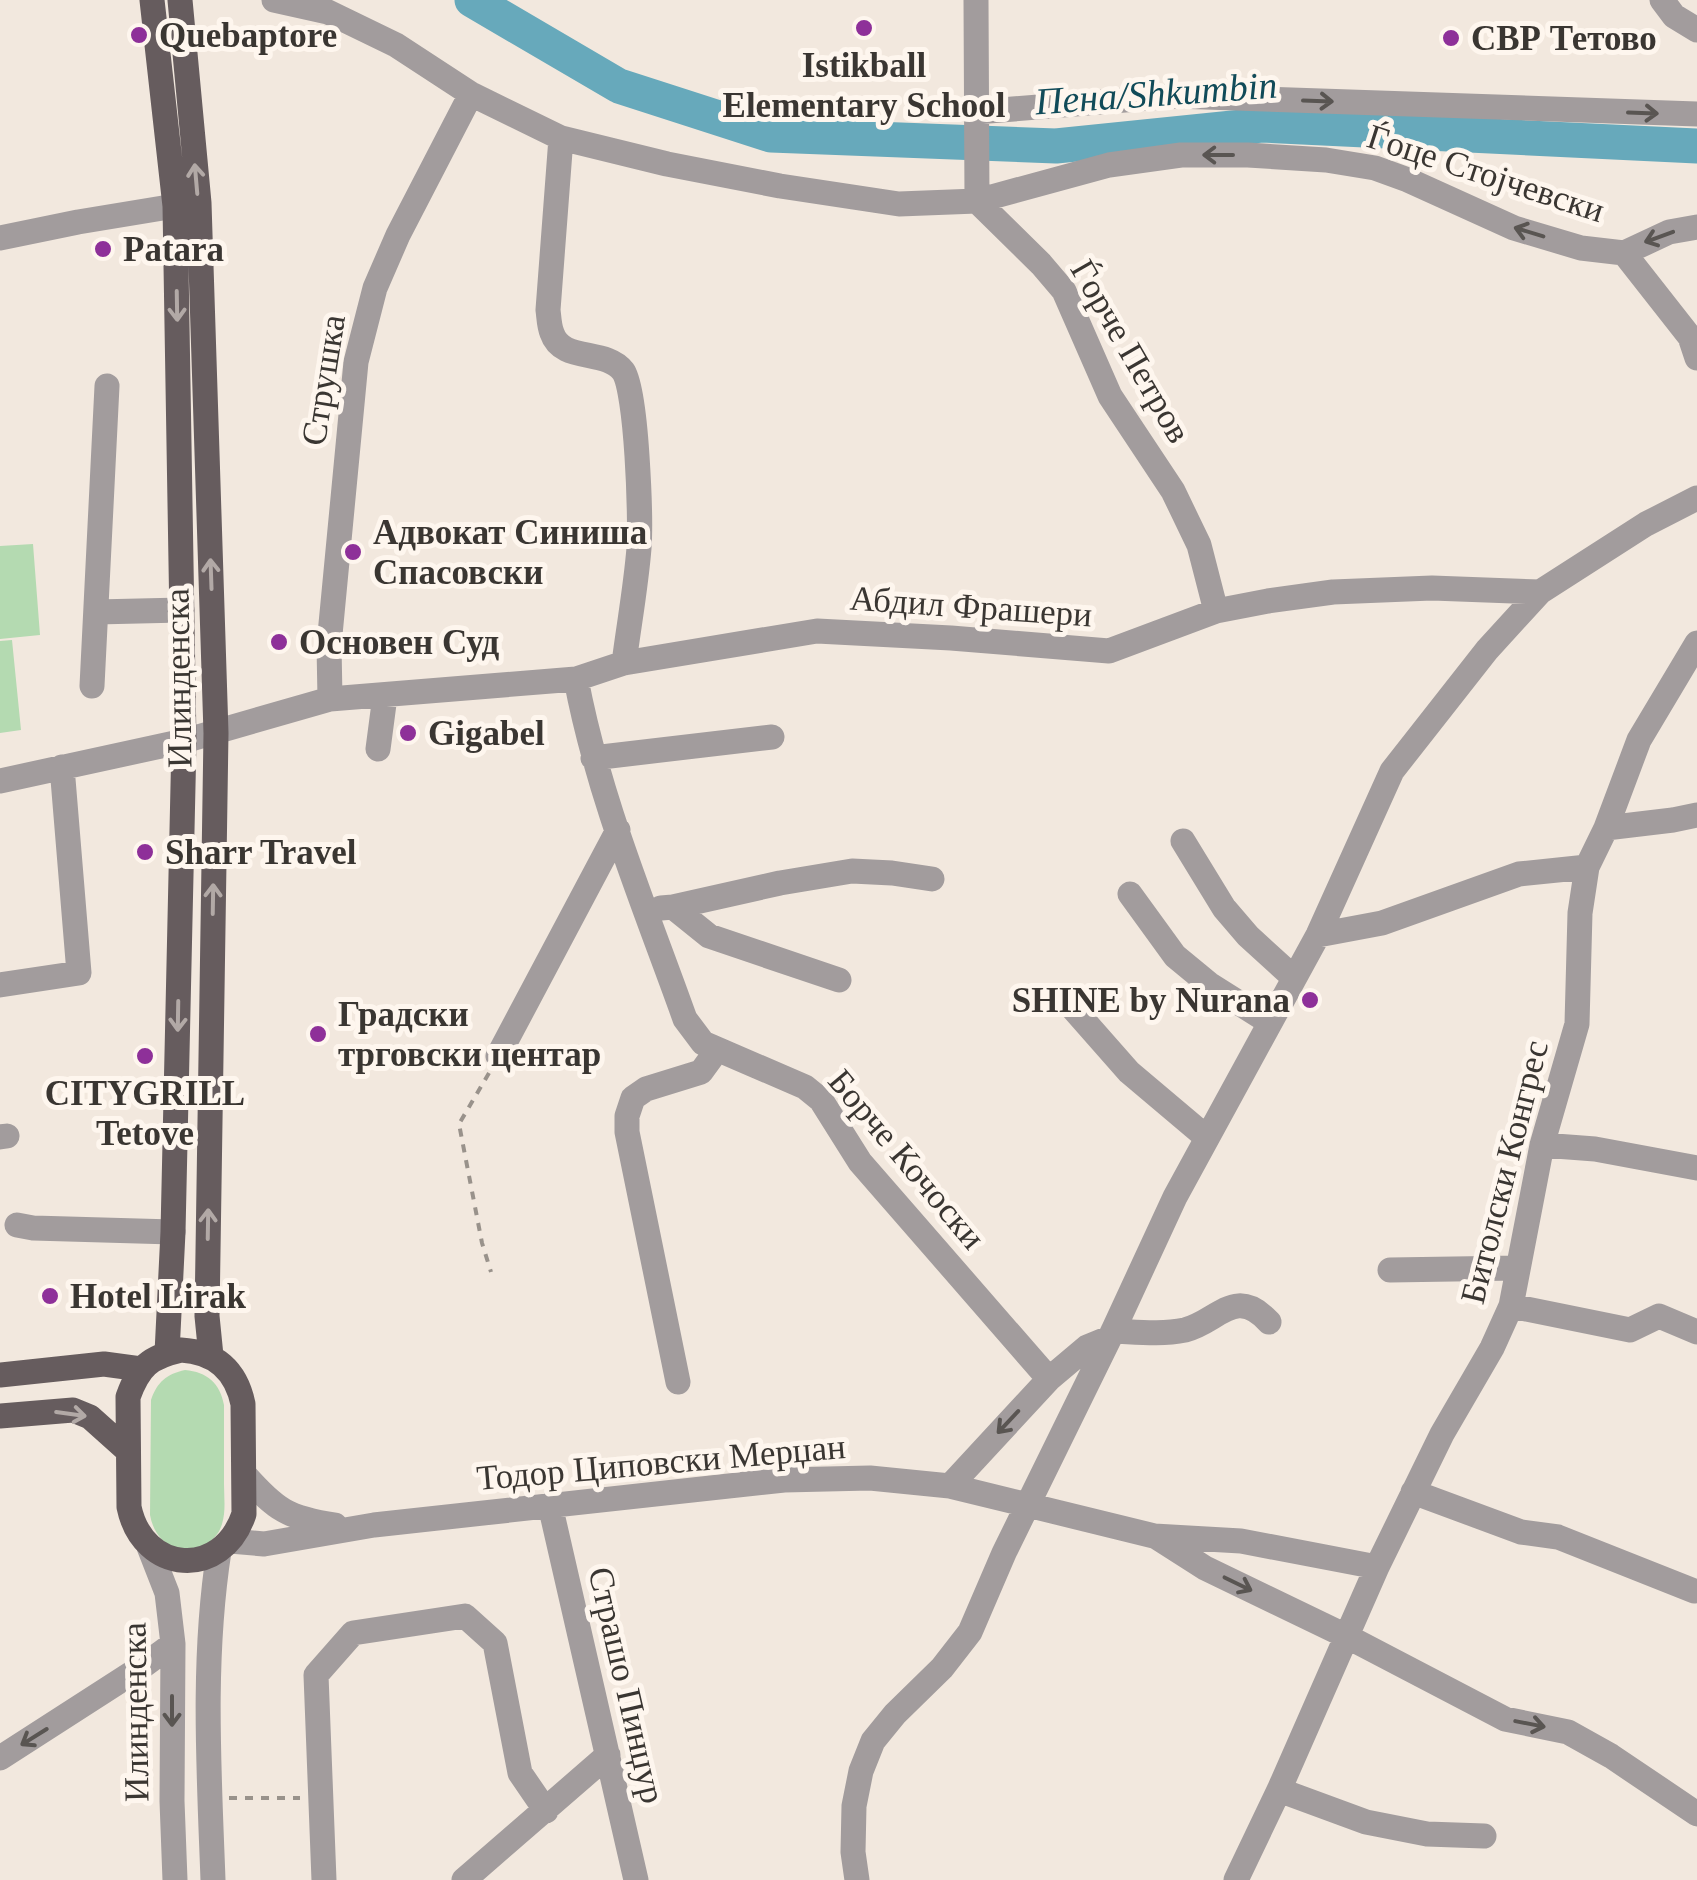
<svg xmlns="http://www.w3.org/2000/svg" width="1697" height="1880" viewBox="0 0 1697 1880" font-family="'Times New Roman',serif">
	<rect width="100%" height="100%" fill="#f2e8de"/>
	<path fill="#b4dab1" d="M33,544L40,635L0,639V546Z
		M12,640L21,730L0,733V641Z
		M185,1370C207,1372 220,1383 224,1405C224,1431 224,1458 224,1484C224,1497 226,1511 222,1524C217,1542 197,1553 179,1549C162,1545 153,1531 150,1515L151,1400C157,1382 167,1374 185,1370Z"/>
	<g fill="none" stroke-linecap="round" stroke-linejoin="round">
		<path stroke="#67a9bb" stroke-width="35" d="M472,0L619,86L771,135L1056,146L1262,125L1697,146"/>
		<path stroke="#99928b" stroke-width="4" stroke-dasharray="8 8" stroke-linecap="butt" d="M489,1073L459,1124L482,1243L491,1272
			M229,1798H300"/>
		<path stroke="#a29c9d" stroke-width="25" d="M274,0L328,12L396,45L471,94L561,138L667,164L780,186L899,204L977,201L1109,165L1181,155H1248L1326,160L1375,168L1408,180L1514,228L1581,248L1624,253L1669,232L1697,227
			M976,0L977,201
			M1662,0L1674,16L1697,30
			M976,112L1175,96L1697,114
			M561,138L548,310C549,317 549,326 552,333C562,363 605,348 623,371C637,390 641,520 639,548C636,586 629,624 624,663
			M977,201L1041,264L1064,291L1110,396L1173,491L1199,545L1216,611
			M0,238L78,222L175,206
			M1624,253L1690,337L1697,358
			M96,612L182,610
			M576,679C598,796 645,907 685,1019L703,1043L805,1087L821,1100L860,1162L1049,1379
			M92,686L107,386
			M330,699L329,645L356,362L375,288L398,235L471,94
			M378,749L385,696
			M593,758L772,737
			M0,781L184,741L330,699L576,679L624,663L817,631L951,638L1109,651L1216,611L1268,601L1333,592L1432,588L1540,592
			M1606,828L1673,820L1697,815
			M1183,841L1224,908L1248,936L1293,977
			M1130,894L1175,956L1209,984L1269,1022
			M673,907L780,883L852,871L892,873L932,879
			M661,908L673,907L709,936L839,980
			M1318,935L1382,923L1519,874L1587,867
			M0,985L79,973L62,767
			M1070,1005L1129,1072L1206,1137
			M498,1056L618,830
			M0,1137L7,1136
			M1542,1145L1595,1149L1697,1168
			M17,1225L33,1228L173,1232
			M1390,1270L1518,1268
			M1511,1306L1630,1330L1659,1316L1697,1332
			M1113,1331C1137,1332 1161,1335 1185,1330C1218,1322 1235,1285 1269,1322
			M678,1382L627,1132V1116L633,1098L646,1089L701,1072L717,1050
			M245,1475C276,1510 288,1518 335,1525
			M950,1486L1049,1379L1087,1347L1109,1338
			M1413,1492L1521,1532L1558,1537L1694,1591
			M550,1505L636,1880
			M1158,1538L1205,1568L1348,1637L1505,1719L1568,1732L1611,1756L1697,1814
			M230,1541L264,1544L374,1525L784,1480L870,1478L950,1486L1154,1536L1241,1541L1377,1567
			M149,1547L167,1593L173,1644L172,1801L175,1880
			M0,1758L143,1666L173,1644
			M1279,1790L1366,1822L1427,1834L1484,1836
			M213,1880C209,1771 202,1660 219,1551
			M324,1880L316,1675L353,1633L465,1616L495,1643L520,1773L546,1811
			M464,1880L608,1755
			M857,1880L853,1852L854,1806L861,1771L873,1741L895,1714L942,1668L970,1632L1004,1553L1113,1331L1175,1197L1318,935L1392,771L1487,650L1540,592L1646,524L1697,498
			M1236,1880L1279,1790L1377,1567L1442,1434L1492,1348L1511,1306L1542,1145L1577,1024L1580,913L1587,867L1606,828L1639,740L1697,643"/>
		<path stroke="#665c5e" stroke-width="25" d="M152,0L175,206L184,741L173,1232L167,1353
			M180,0L199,203L216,733L207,1316L211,1356
			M181,1350C215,1352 236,1370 243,1404L244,1514C222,1580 143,1574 129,1507L128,1397C139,1366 150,1357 181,1350Z
			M0,1375L104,1364L141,1369
			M0,1416L73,1410L90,1417L128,1451"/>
	</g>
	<defs><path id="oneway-shaft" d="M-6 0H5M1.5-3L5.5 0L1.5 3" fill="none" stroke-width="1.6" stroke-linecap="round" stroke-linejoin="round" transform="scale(2.5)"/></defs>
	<g stroke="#595552">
		<use href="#oneway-shaft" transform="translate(1318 101) rotate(2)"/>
		<use href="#oneway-shaft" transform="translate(1643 113) rotate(2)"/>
		<use href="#oneway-shaft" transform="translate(1218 155) rotate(-180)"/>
		<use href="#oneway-shaft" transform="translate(1529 232) rotate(-163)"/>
		<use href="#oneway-shaft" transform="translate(1659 237) rotate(160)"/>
		<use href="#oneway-shaft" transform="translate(1008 1422) rotate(133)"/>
		<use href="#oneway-shaft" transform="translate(1238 1584) rotate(26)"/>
		<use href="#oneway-shaft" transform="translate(172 1711) rotate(90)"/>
		<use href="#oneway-shaft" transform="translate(1530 1724) rotate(11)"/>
		<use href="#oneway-shaft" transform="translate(34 1737) rotate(148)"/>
	</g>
	<g stroke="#b2a9a6">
		<use href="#oneway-shaft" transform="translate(196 179) rotate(-95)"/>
		<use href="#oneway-shaft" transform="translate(177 306) rotate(89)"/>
		<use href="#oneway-shaft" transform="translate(211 574) rotate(-92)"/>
		<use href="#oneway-shaft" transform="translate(213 899) rotate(-89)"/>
		<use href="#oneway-shaft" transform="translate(178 1016) rotate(91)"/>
		<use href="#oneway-shaft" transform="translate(208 1224) rotate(-89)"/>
		<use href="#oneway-shaft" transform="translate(71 1414) rotate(8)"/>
	</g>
	<g fill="#8e3099" stroke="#fef6ee" stroke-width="4">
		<circle cx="864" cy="28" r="10"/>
		<circle cx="139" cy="35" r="10"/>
		<circle cx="1451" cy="38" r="10"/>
		<circle cx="103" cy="249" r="10"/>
		<circle cx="353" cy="552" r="10"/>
		<circle cx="279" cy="642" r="10"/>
		<circle cx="408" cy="733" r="10"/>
		<circle cx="145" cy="852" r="10"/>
		<circle cx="1310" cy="1000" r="10"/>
		<circle cx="318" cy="1034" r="10"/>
		<circle cx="145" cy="1056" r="10"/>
		<circle cx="50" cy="1296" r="10"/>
	</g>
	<g text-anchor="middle" stroke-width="10" stroke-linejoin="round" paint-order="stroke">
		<g font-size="35" font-weight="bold" fill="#3a3632" stroke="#fef6ee" text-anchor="start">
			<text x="159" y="47">Quebaptore</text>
			<text x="1471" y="50">СВР Тетово</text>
			<text x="864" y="77" text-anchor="middle">Istikball<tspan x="864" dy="40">Elementary School</tspan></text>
			<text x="123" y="261">Patara</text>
			<text x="373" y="544">Адвокат Синиша<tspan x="373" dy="40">Спасовски</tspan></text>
			<text x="299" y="654">Основен Суд</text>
			<text x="428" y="745">Gigabel</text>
			<text x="165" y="864">Sharr Travel</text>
			<text x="1290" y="1012" text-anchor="end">SHINE by Nurana</text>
			<text x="338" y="1026">Градски<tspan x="338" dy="40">трговски центар</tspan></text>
			<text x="145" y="1105" text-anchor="middle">CITYGRILL<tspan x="145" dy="40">Tetove</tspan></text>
			<text x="70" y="1308">Hotel Lirak</text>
		</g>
		<g font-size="35" fill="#3a3632" stroke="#fef6ee">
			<text transform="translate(1486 173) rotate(18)" y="12">Ѓоце Стојчевски</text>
			<text transform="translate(1131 351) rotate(60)" y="12">Ѓорче Петров</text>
			<text transform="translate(323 380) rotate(-81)" y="12">Струшка</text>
			<text transform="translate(971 606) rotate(4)" y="12">Абдил Фрашери</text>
			<text transform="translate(178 678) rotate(-91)" y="12">Илинденска</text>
			<text transform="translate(907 1159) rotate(50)" y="12">Борче Кочоски</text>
			<text transform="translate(1504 1172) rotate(-76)" y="12">Битолски Конгрес</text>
			<text transform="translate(661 1462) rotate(-5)" y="12">Тодор Циповски Мерџан</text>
			<text transform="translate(627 1685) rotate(77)" y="12">Страшо Пинџур</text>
			<text transform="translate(135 1712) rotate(-91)" y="12">Илинденска</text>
		</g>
		<g font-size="38" font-style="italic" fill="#114b59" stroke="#fef6ee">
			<text transform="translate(1156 93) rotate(-4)" y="13">Пена/Shkumbin</text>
		</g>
	</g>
</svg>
